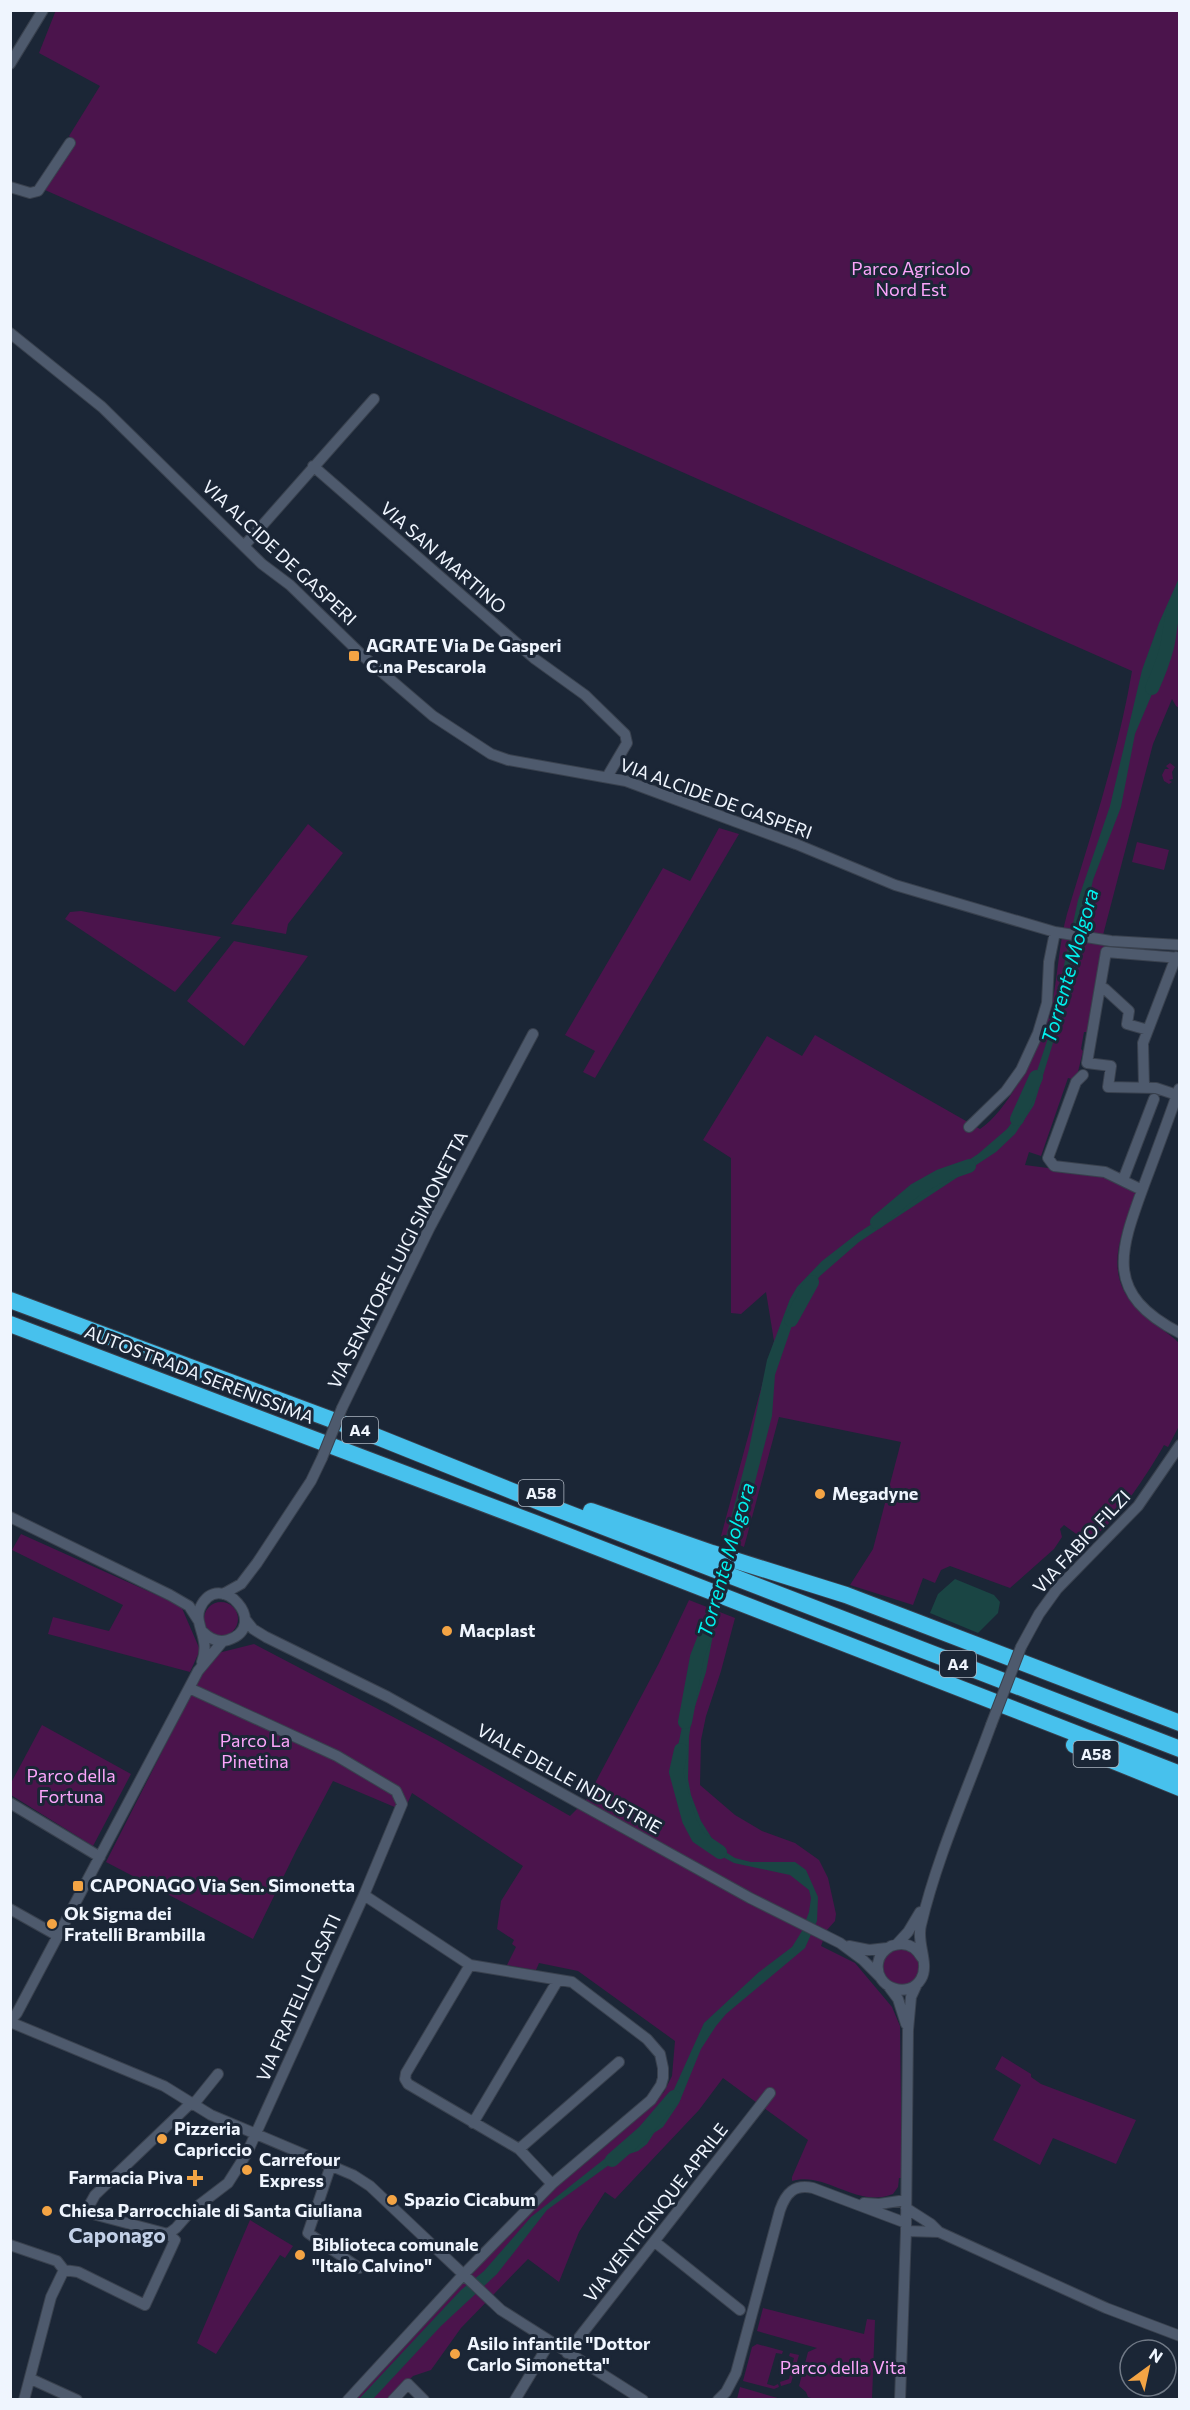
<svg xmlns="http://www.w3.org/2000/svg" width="1190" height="2410" viewBox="0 0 1190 2410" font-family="Commissioner,sans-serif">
	<rect width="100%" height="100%" fill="#1b2636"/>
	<path fill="#4b144c" d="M56,10L1179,11V708L1176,706L1172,699L1153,744L1103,935L1108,937L1092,1032H1084L1081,1049L1083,1051L1076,1080L1068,1078L1041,1156L1029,1152L1025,1165L1108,1176L1136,1193C1120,1238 1101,1276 1142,1314C1154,1325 1168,1332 1179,1343V1426L1168,1447L1164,1445C1153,1465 1110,1534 1088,1538C1081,1539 1070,1529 1064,1525L1060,1529L1062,1537L1054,1549L1010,1588L950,1566L941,1570L935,1583L923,1578L913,1605L850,1585L873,1549L901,1442L779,1417L744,1547L721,1536L774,1341L766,1292L741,1314L731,1313V1158L703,1140L767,1036L802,1056L815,1035L980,1129C1010,1110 1044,1039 1052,1004C1058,975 1059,943 1067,914C1091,834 1118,754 1132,671L45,190L74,141L69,136L100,86L39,53Z
		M1170,763L1175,767L1172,772L1173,779L1169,780L1172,782L1169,784L1164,781L1162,775L1165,769H1169L1166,766Z
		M308,824L343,853L288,924L286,934L231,924Z
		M719,828L739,834L595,1078L583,1072L595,1051L565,1035L663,868L690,881Z
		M1137,842L1169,850L1164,870L1132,862Z
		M81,911L221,937L175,992L65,919L70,912Z
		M234,941L308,956L244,1046L187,1001Z
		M21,1534L181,1606L200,1650L190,1672L48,1634L53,1617L109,1631L123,1605L12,1550Z
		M689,1600L735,1618L721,1671L706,1716L701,1740L700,1785L735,1815L762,1831L795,1843L819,1860L828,1878L836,1914L835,1921L827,1930L821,1946L855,1963L892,2007L900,2026L902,2178H899L898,2187L893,2194C857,2209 826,2171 792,2181V2177L808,2140L723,2078L699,2110L615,2199L605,2192L579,2232L559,2282L528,2259L461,2328L431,2370L413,2376L390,2399H352L458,2284L473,2273L548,2191L664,2092L672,2076L675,2041L578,1971L539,1963L536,1970L507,1965L516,1947L512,1944L514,1940L497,1929L501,1901L523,1866L412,1793L404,1811L333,1781L296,1851L253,1939L106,1862L200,1677L218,1653L254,1644L437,1740L570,1816L586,1800L659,1663Z
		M204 1619a17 17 0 1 1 34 0a17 17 0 1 1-34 0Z
		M42,1725L131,1774L93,1846L11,1795V1783Z
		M883 1967a18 18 0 1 1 36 0a18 18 0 1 1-36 0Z
		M1002,2056L1031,2074V2077L1041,2084L1136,2120L1116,2164L1053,2138L1040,2165L993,2140L1021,2085L995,2069Z
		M250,2220L293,2246L285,2258L280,2255L216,2354L197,2343Z
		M763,2308L864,2334L867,2319L875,2320L872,2399L817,2400L808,2397L806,2392L799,2386L808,2352L817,2348L757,2331Z
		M757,2344L783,2351L782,2354L776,2353L767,2384L774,2386L778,2384L779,2387L774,2389L743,2381L752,2347Z
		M790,2353L799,2355L791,2383L781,2386L780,2382L789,2379L794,2358L789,2356Z
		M740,2387L781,2399H737Z"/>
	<path fill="#1a4544" d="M1179,578V604L1166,638L1155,687L1135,734L1121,807L1093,880L1067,997L1034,1105L1015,1134L996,1152L859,1242L820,1276L800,1302L775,1375L772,1416L738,1548L715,1624L706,1672L692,1716L689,1737L688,1779L691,1795L701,1821L713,1840L724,1851L735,1858L751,1862H795L806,1870L818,1897L817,1921L805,1948L726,2014L716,2026L701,2049L679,2103L663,2127L654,2133L647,2144L638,2151L620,2157L547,2210L497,2274L441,2326L373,2399L358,2400L461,2290L484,2271L531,2217L612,2153L625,2149L637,2137L654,2126L671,2096L704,2023L759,1972L792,1947L802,1931L809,1912L811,1898L809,1890L790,1875L734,1863L719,1855L699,1835L689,1819L681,1796L677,1765L678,1746L703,1625L749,1449L767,1360L790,1299L797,1287L822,1261L858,1233L978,1154L1007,1129L1026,1104L1049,1035L1078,900L1110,806L1142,670L1159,623Z
		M955,1579L994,1595L1000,1602L998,1613L978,1633L930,1613L938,1594Z"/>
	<path fill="#1b2636" d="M722,1543L740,1549L722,1611L705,1605Z"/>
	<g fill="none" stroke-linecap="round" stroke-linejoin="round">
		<path stroke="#1a4544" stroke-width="14" d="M1152,688C1158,675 1163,662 1167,647C1171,630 1170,612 1180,596
			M1017,1119L1036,1077
			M877,1222L915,1190L940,1176L969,1166
			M791,1320L812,1282
			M685,1722L697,1657L704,1639
			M681,1750L676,1772L689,1820L698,1837L720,1852
			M612,2160L644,2132L674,2097"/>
		<defs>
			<path id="minor" d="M10,64L43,10
				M10,187L30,193L38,191L70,143
				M10,333L102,407L262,564L290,585L363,656L433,716L491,754L508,760L626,781L796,844L895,885L1055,932L1111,941L1180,945
				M313,466L535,659L585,695L625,734L627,743L607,777
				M244,546L374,399
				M1100,988L1105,989L1129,1011L1127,1024L1148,1030
				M1083,1075L1076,1082L1048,1158L1054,1166L1105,1172L1142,1190
				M1144,1087L1143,1043L1176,957
				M1179,1089C1168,1121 1156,1153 1144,1185C1119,1253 1104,1294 1180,1333
				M1177,1095L1156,1088L1108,1087L1111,1066L1087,1063L1106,952L1180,958
				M969,1127L1006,1091L1021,1070L1038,1033L1047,1003L1049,962L1055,932
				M1123,1180L1154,1099
				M342,1408L429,1229L533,1034
				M10,1517L170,1595L189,1606L198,1620
				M223,1594L241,1584L257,1563L311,1481L322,1458
				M245,1619L253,1629L266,1637L388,1697L750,1898L840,1943L863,1960L880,1977
				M1021,1647L1039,1614L1057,1589L1138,1506L1180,1445
				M202,1662C211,1638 193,1624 200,1608C219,1566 272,1626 228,1640C219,1643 210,1639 203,1632
				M189,1688L337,1756L396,1791L402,1804L364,1895L247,2153L228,2183L190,2212L176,2228L168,2234L89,2213L90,2204L95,2195L191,2103
				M10,1803L100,1857
				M10,1909L58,1936
				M897,1944L908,1932L920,1912
				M849,1946L869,1950L887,1948
				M922,1958C915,1945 904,1941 891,1946C884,1950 879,1955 878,1963C874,1988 909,2000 921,1979C930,1964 916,1943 921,1925C937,1857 967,1791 991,1725
				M470,1965L406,2073L405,2079L408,2084L519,2149L552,2184
				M889,1987L898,1999L906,2024
				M10,2021L17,2013L198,1671L223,1641
				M10,2022L164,2086L211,2115L353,2175L370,2186L501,2310L643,2400
				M193,2105L218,2074
				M473,2123L558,1980
				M519,2149L619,2062
				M331,2165L308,2233L359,2268
				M864,2203L879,2204L906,2200
				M906,2208L931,2224L939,2232L1106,2308L1180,2336
				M906,2231L939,2232
				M655,2242L740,2310
				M10,2245L57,2261L64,2270L51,2297L24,2400
				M64,2270L78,2272L145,2305L175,2240L168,2234
				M567,2353L770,2093
				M31,2379L77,2400
				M348,2400L463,2275L552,2184L651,2100L661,2085L663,2078V2068L660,2054L647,2039L572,1982L470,1965L364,1895
				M393,2400L408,2384L424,2400
				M515,2400L550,2342
				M718,2400L726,2392L736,2373L780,2210C786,2193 794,2184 813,2188L906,2223
				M900,2400L906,2231L908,2030L911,1997L917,1984"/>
			<path id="highway" d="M10,1300L370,1434L547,1505L1180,1749
				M10,1324L535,1523L1180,1774
				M591,1511L712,1553L846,1595L1180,1723
				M1074,1745L1180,1788"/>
		</defs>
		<use href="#minor" stroke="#39414e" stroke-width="12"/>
		<use href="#highway" stroke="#39414e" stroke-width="18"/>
		<use href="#minor" stroke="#4e5a6d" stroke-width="10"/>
		<use href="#highway" stroke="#47c1ed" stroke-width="16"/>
		<defs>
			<path id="minor-bridge" d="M322,1458L342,1408
				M991,1725L1021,1647"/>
		</defs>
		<use href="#minor-bridge" stroke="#39414e" stroke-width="12" stroke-linecap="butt"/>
		<use href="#minor-bridge" stroke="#4e5a6d" stroke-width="10"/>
	</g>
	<g fill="#f4a444" stroke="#1b2636" stroke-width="2">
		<rect x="348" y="650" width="12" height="12" rx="3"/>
		<circle cx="820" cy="1494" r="6"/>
		<circle cx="447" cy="1631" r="6"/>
		<rect x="72" y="1880" width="12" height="12" rx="3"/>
		<circle cx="52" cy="1924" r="6"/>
		<circle cx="162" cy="2139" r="6"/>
		<circle cx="247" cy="2170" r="6"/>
		<path d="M192 2169h6v6h6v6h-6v6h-6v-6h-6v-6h6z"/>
		<circle cx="392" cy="2200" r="6"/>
		<circle cx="47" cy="2211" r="6"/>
		<circle cx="300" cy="2255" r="6"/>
		<circle cx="455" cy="2354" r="6"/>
	</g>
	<g text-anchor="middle" stroke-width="6" stroke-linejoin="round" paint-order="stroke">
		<g fill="#1b2636" stroke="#afb7c2" stroke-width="1.5">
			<rect x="342" y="1417" width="36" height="26" rx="4.5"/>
			<rect x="518.5" y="1480" width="45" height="26" rx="4.5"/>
			<rect x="940" y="1651" width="36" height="26" rx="4.5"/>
			<rect x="1073.5" y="1741" width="45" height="26" rx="4.5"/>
		</g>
		<g font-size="16" font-weight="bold" fill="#eff5fe">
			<text x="360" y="1436">A4</text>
			<text x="541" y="1499">A58</text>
			<text x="958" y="1670">A4</text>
			<text x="1096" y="1760">A58</text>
		</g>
		<g font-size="18" fill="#fba5fb" stroke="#1b2636">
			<text x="911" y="275">Parco Agricolo<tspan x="911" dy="21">Nord Est</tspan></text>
			<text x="255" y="1747">Parco La<tspan x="255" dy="21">Pinetina</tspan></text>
			<text x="71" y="1782">Parco della<tspan x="71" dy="21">Fortuna</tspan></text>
			<text x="843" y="2374">Parco della Vita</text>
		</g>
		<g font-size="18" fill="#eff5fe" stroke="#1b2636">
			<text transform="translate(279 553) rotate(43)" y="6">VIA ALCIDE DE GASPERI</text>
			<text transform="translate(443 558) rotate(41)" y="6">VIA SAN MARTINO</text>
			<text transform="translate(716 799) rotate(20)" y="6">VIA ALCIDE DE GASPERI</text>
			<text transform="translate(398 1260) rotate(-63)" y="6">VIA SENATORE LUIGI SIMONETTA</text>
			<text transform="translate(199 1375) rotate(21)" y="6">AUTOSTRADA SERENISSIMA</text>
			<text transform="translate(1082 1542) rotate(-47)" y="6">VIA FABIO FILZI</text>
			<text transform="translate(569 1779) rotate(29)" y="6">VIALE DELLE INDUSTRIE</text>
			<text transform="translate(299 1998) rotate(-66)" y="6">VIA FRATELLI CASATI</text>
			<text transform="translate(656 2213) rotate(-52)" y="6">VIA VENTICINQUE APRILE</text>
		</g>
		<g font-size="18" font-weight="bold" fill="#eff5fe" stroke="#1b2636" text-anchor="start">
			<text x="366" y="652">AGRATE Via De Gasperi<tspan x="366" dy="21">C.na Pescarola</tspan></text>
			<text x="832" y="1500">Megadyne</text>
			<text x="459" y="1637">Macplast</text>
			<text x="90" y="1892">CAPONAGO Via Sen. Simonetta</text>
			<text x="64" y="1920">Ok Sigma dei<tspan x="64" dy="21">Fratelli Brambilla</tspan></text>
			<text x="174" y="2135">Pizzeria<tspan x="174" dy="21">Capriccio</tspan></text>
			<text x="259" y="2166">Carrefour<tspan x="259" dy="21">Express</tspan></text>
			<text x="183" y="2184" text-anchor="end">Farmacia Piva</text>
			<text x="404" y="2206">Spazio Cicabum</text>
			<text x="59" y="2217">Chiesa Parrocchiale di Santa Giuliana</text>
			<text x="312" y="2251">Biblioteca comunale<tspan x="312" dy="21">"Italo Calvino"</tspan></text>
			<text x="467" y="2350">Asilo infantile "Dottor<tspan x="467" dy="21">Carlo Simonetta"</tspan></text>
		</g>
		<g font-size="20" font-style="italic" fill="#01f1ed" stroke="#1b2636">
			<text transform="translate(1070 966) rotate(-74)" y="7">Torrente Molgora</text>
			<text transform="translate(726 1560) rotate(-74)" y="7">Torrente Molgora</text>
		</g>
		<g font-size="21" font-weight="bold" fill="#c3d1e8" stroke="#1b2636">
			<text x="117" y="2243">Caponago</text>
		</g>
	</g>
	<rect width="1190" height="2410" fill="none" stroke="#eff5fe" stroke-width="24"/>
	<g transform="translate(1148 2368) rotate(33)"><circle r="28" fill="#1b2636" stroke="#707986" stroke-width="1.5"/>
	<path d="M0-4.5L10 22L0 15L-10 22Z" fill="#f4a444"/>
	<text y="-9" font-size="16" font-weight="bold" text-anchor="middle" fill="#eff5fe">N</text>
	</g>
</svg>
